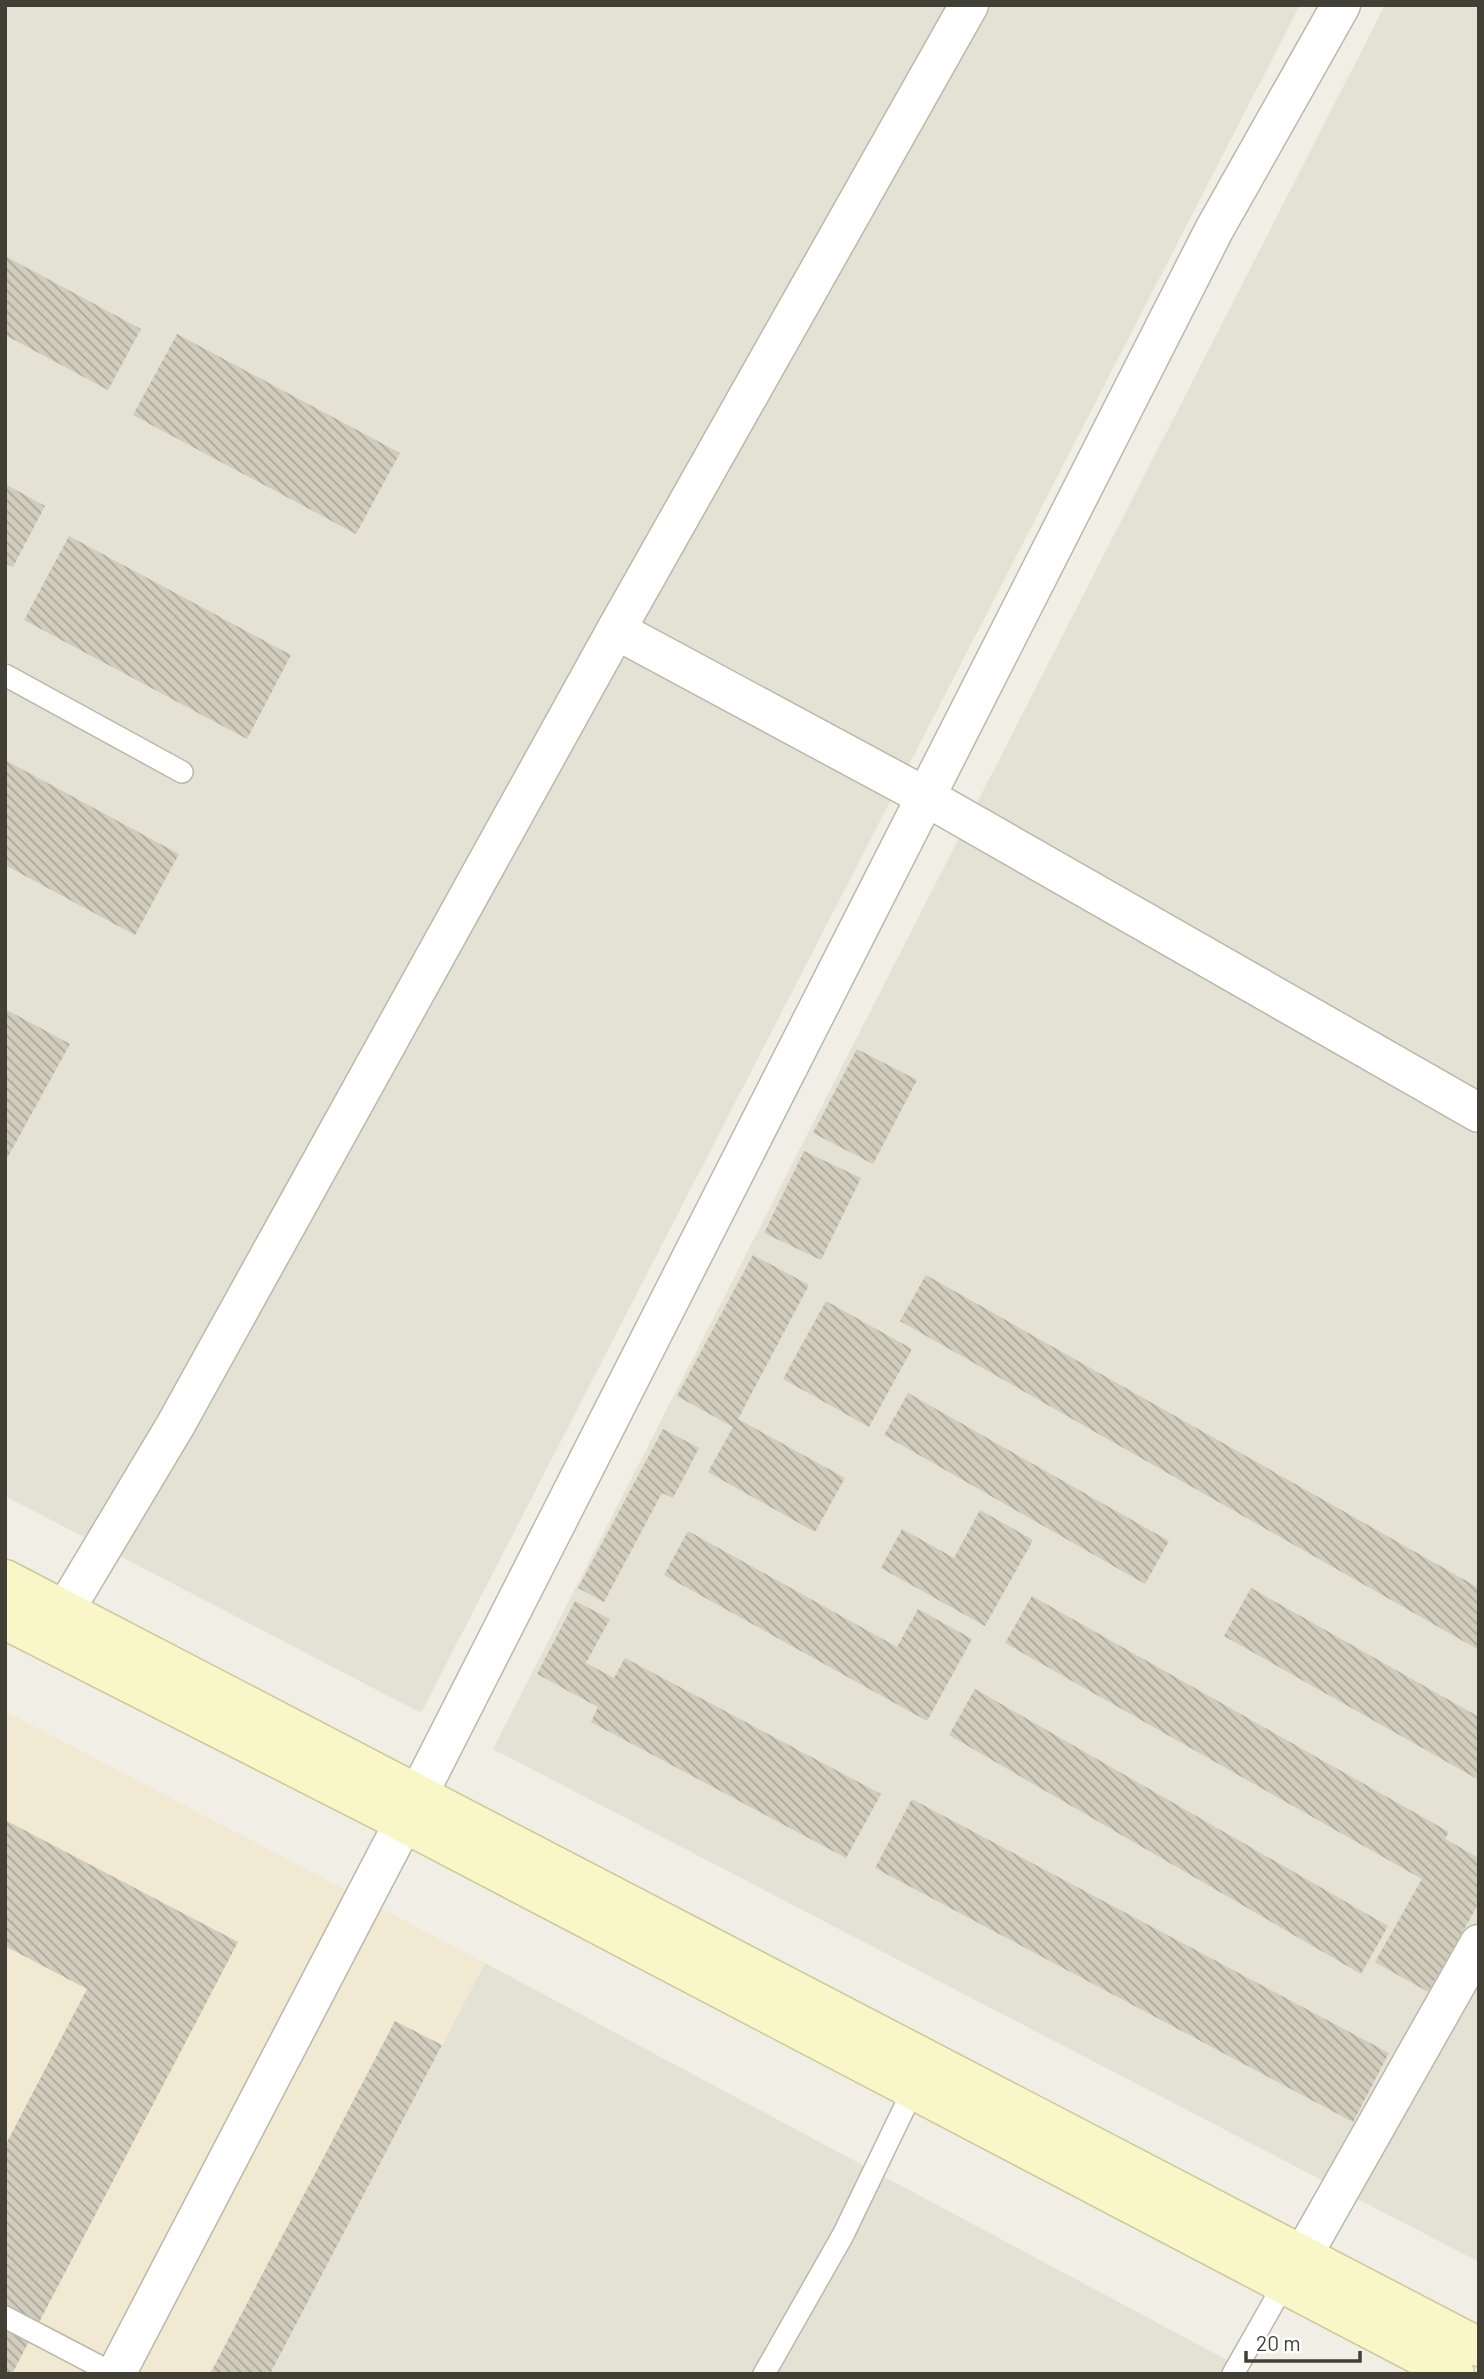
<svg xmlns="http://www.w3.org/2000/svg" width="1484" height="2379" viewBox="0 0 1484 2379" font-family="Barlow,sans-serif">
	<defs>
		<pattern id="building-back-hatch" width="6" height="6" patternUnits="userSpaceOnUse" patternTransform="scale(1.75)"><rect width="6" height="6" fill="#d1ccbc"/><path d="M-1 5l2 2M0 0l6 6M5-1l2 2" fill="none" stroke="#aba79a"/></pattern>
	</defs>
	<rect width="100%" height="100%" fill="#f1efe5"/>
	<path fill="#e4e2d4" d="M5,5H1300L421,1713L5,1496Z
		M1385,5H1479V2262L493,1749Z
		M485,1963L1253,2374H270Z"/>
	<path fill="#f1e9d2" d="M5,1711L485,1963L270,2374H5Z"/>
	<path fill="url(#building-back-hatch)" d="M5,256L141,329L108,390L5,335Z
		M177,334L400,453L356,534L133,415Z
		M5,484L45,506L13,567L5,563Z
		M69,536L291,655L247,739L24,620Z
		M5,760L179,854L135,935L5,865Z
		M5,1009L70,1044L5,1162Z
		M857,1049L917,1080L873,1164L813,1133Z
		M804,1151L861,1178L821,1260L764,1233Z
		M753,1255L809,1285L738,1419L845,1478L815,1532L708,1472L733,1427L677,1396Z
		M926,1275L1479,1588V1650L900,1321Z
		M826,1301L912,1349L869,1427L783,1379Z
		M908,1393L1169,1541L1145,1584L884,1435Z
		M663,1429L699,1448L673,1498L662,1493L604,1602L578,1588Z
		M980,1510L1033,1540L985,1626L881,1568L902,1529L954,1558Z
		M688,1531L897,1647L918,1609L972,1639L927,1721L664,1575Z
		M1251,1588L1479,1717V1780L1224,1636Z
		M1032,1596L1449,1832L1445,1839L1479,1858V1903L1428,1992L1375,1962L1422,1879L1005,1643Z
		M575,1601L610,1619L586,1663L614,1678L625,1658L881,1794L846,1858L591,1722L598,1707L537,1674Z
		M975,1689L1388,1926L1361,1974L949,1735Z
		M912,1799L1389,2053L1353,2122L875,1868Z
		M5,1820L238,1942L12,2374H5V2146L87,1989L5,1946Z
		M395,2021L442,2045L270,2374H210Z"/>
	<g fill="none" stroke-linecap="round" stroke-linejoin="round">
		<defs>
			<path id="service" d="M5,675L182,772
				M5,2317L114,2374
				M764,2374L843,2235L913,2090
				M1233,2374L1284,2284"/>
			<path id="minor" d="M616,630L928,798L1479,1113
				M65,1610L175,1426L616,630L969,5
				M1303,2255L1479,1944
				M116,2374L418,1795"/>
			<path id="tertiary" d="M418,1795L1214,230L1341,5"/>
			<path id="secondary" d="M5,1579L1479,2347
				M5,1620L404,1823L1455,2374"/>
		</defs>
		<use href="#service" stroke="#bbb8a9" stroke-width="24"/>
		<use href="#minor" stroke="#bbb8a9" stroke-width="41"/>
		<use href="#tertiary" stroke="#bbb8a9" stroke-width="41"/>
		<use href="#secondary" stroke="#ccc898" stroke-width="41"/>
		<use href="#service" stroke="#fff" stroke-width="21"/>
		<use href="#minor" stroke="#fff" stroke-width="38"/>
		<use href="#tertiary" stroke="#fff" stroke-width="38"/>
		<use href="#secondary" stroke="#f9f6c7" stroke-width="38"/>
	</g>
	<rect width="1484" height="2379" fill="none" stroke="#424035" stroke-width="14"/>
	<path d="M1246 2351v10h114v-10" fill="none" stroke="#424035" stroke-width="3.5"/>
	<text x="1256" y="2351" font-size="21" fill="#424035" stroke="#ffffff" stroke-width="5" paint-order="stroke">20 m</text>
</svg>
